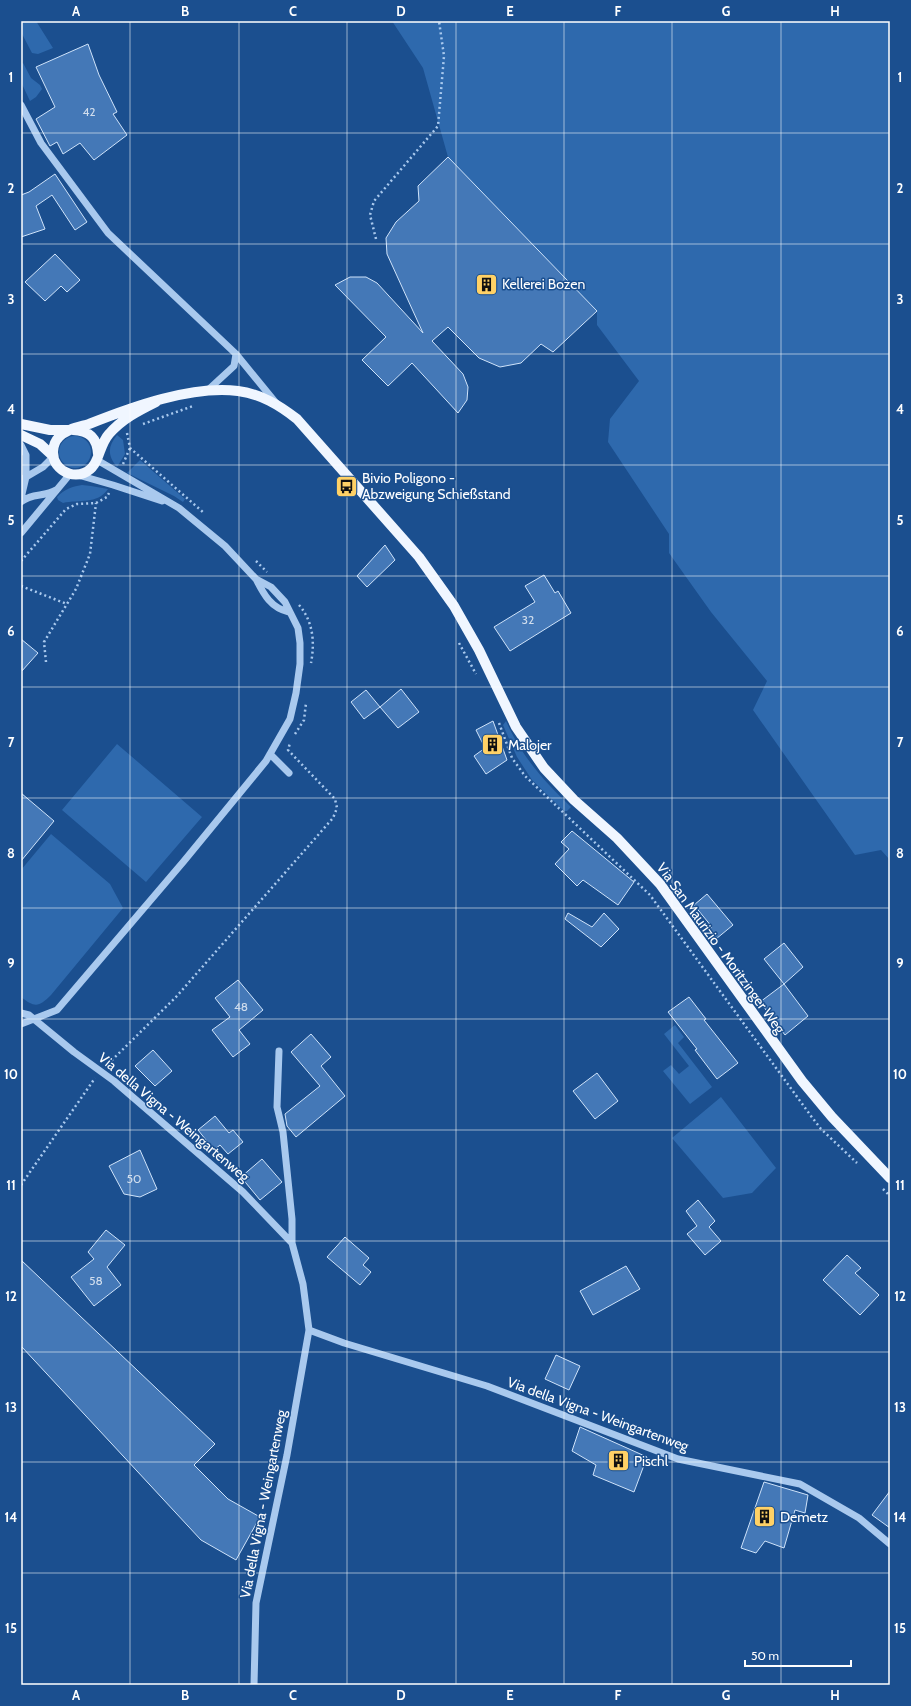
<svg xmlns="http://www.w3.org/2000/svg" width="911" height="1706" viewBox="0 0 911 1706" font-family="Cabin,sans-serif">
	<rect width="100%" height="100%" fill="#1b4f8f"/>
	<path fill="#2e69ad" d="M21,21H36L53,48L38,54L32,53L21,32Z
		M392,21H890V860L881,850L855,855L753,710L767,681L711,612L669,553V534L608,442L610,419L639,381L597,325V311L448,157L423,68Z
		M23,63L31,78L40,85L42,89L36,97L30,101L21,82V64Z
		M117,435L123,440L125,454L117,467C107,455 108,446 117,435Z
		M59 452a16 16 0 1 1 32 0a16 16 0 1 1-32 0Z
		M140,460L185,499L183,502L174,496L127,473Z
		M82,485L91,486L108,489C97,505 79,499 63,503L58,500L57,497C65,489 71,487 82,485Z
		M506,721C522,757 543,780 571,807L567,811H564L532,780L517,757L503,725Z
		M117,744L202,817L146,882L62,810Z
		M51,834L110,884L123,908L51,995C39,1007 35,1008 21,997V870Z
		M675,1025L684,1037L678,1043L712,1087L690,1104L663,1071L671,1065L679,1074L689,1066L664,1034Z
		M721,1097L776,1168L752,1193L723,1198L672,1138Z"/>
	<path fill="#4478b7" stroke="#cfe3fa" d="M88,44L99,75L117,112L113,114L127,135L94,160L80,143L63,154L57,142L50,146L36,119L55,107L36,67Z
		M448,157L597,311L553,352L541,344L521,363L500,367L479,358L448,327L432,341L463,374L468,387L467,400L458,413L412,363L388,386L362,360L386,337L335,285L350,277H366L377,283L423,333L387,254L386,238L396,222L419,201L418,186Z
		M55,174L87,222L75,230L52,195L36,206L45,229L21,237V195L29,192Z
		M55,254L80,280L67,292L61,286L45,301L25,282Z
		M385,545L395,560L367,587L357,576Z
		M544,575L555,593L558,591L571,613L510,651L494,627L535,602L525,586Z
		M21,639L38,653L21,672Z
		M401,689L419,712L398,728L380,707Z
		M366,690L380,707L364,719L351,702Z
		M493,721L507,760L486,774L474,756L485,748L476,730Z
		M21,793L54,821L21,861Z
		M572,831L634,882L618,905L583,880L577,886L555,864L569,849L561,842Z
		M707,894L733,925L716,939L709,930L712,927L694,905Z
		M568,913L592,927L604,913L619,929L601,947L565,919Z
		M784,943L803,967L784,984L764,959Z
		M238,980L263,1010L239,1030L250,1044L233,1057L212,1030L230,1017L215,998Z
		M784,984L808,1016L785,1035L760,1002Z
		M689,997L706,1019L704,1020L738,1063L717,1079L695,1050L697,1049L668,1012Z
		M311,1034L331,1057L321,1066L345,1096L296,1137L287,1126L285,1114L320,1086L291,1052Z
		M153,1050L172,1071L155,1086L135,1066Z
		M597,1073L618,1101L595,1119L573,1091Z
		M215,1116L229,1133L233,1130L243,1142L228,1154L220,1145L214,1150L198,1130Z
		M140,1150L157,1189L140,1197L124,1194L109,1166Z
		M262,1159L282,1182L260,1200L241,1177Z
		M698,1200L715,1221L709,1227L721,1241L705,1255L687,1234L697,1226L686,1211Z
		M106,1230L125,1245L107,1267L121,1285L94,1306L71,1277L94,1259L88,1252Z
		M345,1237L369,1258L363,1265L371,1272L360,1285L327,1257Z
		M847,1255L861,1268L855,1273L879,1295L860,1315L823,1280Z
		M21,1260L215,1444L194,1465L228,1499L260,1517L236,1560L201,1540L21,1346Z
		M626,1266L640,1289L593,1315L580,1291Z
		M556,1355L580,1366L569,1390L545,1379Z
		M580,1427L647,1457L634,1492L593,1475L596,1465L572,1451Z
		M764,1482L808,1495L805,1513L795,1510L784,1548L765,1541L756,1553L741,1548Z
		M890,1491V1528L872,1515Z"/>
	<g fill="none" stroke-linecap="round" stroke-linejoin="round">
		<path stroke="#a9c9ee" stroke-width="2.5" stroke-dasharray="2 3" stroke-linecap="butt" d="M376,239L370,215L374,201L438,126L444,56L439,21
			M143,424L193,406
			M127,433L130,448L204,513
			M123,464L130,448
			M21,561L66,509L77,504L96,503L107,497L109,493
			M256,561L267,572
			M21,586L67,604
			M299,605C313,621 315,642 311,663
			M459,643L476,674
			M46,662L44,642L76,589L90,554L96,503
			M499,723L512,758L525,776L650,895L811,1116L821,1129L857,1163
			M295,734L304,720L306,703
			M108,1064L176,997L333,818L337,808L335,799L288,750L290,743
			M21,1185L95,1078
			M883,1189L890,1196"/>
		<path stroke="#a9c9ee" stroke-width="7" d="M21,105L41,143L108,233L236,354L276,403
			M208,390L234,366L236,354
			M21,445L26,455V477L24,478
			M78,475L113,485L162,501
			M22,500V494L26,477L43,467L53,457
			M21,502C31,493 45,497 56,490
			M21,533L70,474
			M256,579C264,595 271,608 289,612
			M270,754L289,773
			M21,1013L29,1015L74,1052L114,1081L243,1192L292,1243L303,1284L309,1330L287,1455L256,1603L254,1685
			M21,1024L57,1010L184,861L266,761L290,719L296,693L300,664V643L298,628L285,602L271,587L256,579L225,546L179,508L97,460
			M279,1051L277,1107L283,1132L292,1219V1243
			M309,1330L344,1343L487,1386L678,1459L800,1484L859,1518L890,1544"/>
		<path stroke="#f0f6ff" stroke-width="10" d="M156,402C138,411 122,419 109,434C98,446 100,467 84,473C74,477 63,473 57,465C51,457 52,444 59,437C66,429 79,427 89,424C132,407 192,385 238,391C261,394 279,405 297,419L419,557L454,606L479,650L516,727L544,768L574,800L617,838L660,884L802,1081L832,1117L890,1178
			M21,424L50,430H69
			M73,430C90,431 97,438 98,454
			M21,435L40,444L53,456"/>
	</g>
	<path fill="none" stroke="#fff" stroke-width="1" stroke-opacity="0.55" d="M130,21V1685M239,21V1685M347,21V1685M456,21V1685M564,21V1685M672,21V1685M781,21V1685M21,133H890M21,244H890M21,354H890M21,465H890M21,576H890M21,687H890M21,798H890M21,908H890M21,1019H890M21,1130H890M21,1241H890M21,1352H890M21,1462H890M21,1573H890"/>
	<defs>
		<symbol id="building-square" viewBox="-11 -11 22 22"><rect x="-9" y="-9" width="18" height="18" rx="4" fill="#ffd166" stroke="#1b4f8f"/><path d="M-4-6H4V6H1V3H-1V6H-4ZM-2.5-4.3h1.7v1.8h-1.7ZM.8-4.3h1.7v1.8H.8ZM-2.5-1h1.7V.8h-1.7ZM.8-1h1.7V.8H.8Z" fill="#111"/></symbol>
		<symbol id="bus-square" viewBox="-11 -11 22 22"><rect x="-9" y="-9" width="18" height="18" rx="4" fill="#ffd166" stroke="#1b4f8f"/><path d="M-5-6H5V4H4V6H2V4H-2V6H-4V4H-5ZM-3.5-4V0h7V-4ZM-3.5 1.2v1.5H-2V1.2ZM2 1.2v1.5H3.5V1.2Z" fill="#111"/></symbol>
	</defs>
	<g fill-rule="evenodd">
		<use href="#building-square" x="474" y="272" width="25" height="25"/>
		<use href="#bus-square" x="334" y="474" width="25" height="25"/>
		<use href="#building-square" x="480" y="732" width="25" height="25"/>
		<use href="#building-square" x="606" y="1448" width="25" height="25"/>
		<use href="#building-square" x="752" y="1504" width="25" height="25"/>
	</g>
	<g text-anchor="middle" stroke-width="3" stroke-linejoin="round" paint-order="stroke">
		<g font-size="12" fill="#d0dded">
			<text x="89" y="116">42</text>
			<text x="528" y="624">32</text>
			<text x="241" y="1011">48</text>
			<text x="134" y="1183">50</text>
			<text x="96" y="1285">58</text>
		</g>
		<g font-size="14" fill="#fff" stroke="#1b4f8f" text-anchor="start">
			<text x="502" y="289">Kellerei Bozen</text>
			<text x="362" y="483">Bivio Poligono -<tspan x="362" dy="16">Abzweigung Schießstand</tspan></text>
			<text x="508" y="750">Malojer</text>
			<text x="634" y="1466">Pischl</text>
			<text x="780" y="1522">Demetz</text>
		</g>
		<g font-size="14" fill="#fff" stroke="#1b4f8f">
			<text transform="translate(721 948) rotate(54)" y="5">Via San Maurizio - Moritzinger Weg</text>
			<text transform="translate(174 1117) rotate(40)" y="5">Via della Vigna - Weingartenweg</text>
			<text transform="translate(598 1414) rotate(20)" y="5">Via della Vigna - Weingartenweg</text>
			<text transform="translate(263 1504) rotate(-79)" y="5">Via della Vigna - Weingartenweg</text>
		</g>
	</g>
	<rect width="911" height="1706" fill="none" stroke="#1b4f8f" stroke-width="44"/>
	<path d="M745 1660v6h106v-6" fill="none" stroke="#ffffff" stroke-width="2"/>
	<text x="751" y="1660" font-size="12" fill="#ffffff" stroke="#1b4f8f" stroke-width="3" paint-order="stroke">50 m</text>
	<rect x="22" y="22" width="867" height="1662" fill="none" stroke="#fff" stroke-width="1.5"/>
	<g font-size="13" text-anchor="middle" font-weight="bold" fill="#fff">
		<text x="76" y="16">A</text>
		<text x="185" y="16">B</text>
		<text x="293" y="16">C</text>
		<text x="401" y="16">D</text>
		<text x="510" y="16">E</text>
		<text x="618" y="16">F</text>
		<text x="726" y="16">G</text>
		<text x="835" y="16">H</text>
		<text x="11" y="82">1</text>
		<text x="900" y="82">1</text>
		<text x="11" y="193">2</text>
		<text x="900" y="193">2</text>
		<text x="11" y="304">3</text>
		<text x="900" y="304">3</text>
		<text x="11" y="414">4</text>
		<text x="900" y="414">4</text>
		<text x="11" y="525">5</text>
		<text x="900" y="525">5</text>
		<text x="11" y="636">6</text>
		<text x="900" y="636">6</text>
		<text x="11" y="747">7</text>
		<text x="900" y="747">7</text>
		<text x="11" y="858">8</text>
		<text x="900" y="858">8</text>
		<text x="11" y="968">9</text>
		<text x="900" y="968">9</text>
		<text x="11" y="1079">10</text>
		<text x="900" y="1079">10</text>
		<text x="11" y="1190">11</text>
		<text x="900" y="1190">11</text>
		<text x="11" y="1301">12</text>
		<text x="900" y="1301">12</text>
		<text x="11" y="1412">13</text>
		<text x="900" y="1412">13</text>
		<text x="11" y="1522">14</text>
		<text x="900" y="1522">14</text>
		<text x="11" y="1633">15</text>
		<text x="900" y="1633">15</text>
		<text x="76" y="1700">A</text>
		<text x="185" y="1700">B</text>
		<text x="293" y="1700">C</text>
		<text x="401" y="1700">D</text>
		<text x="510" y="1700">E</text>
		<text x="618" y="1700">F</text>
		<text x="726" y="1700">G</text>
		<text x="835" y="1700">H</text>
	</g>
</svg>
